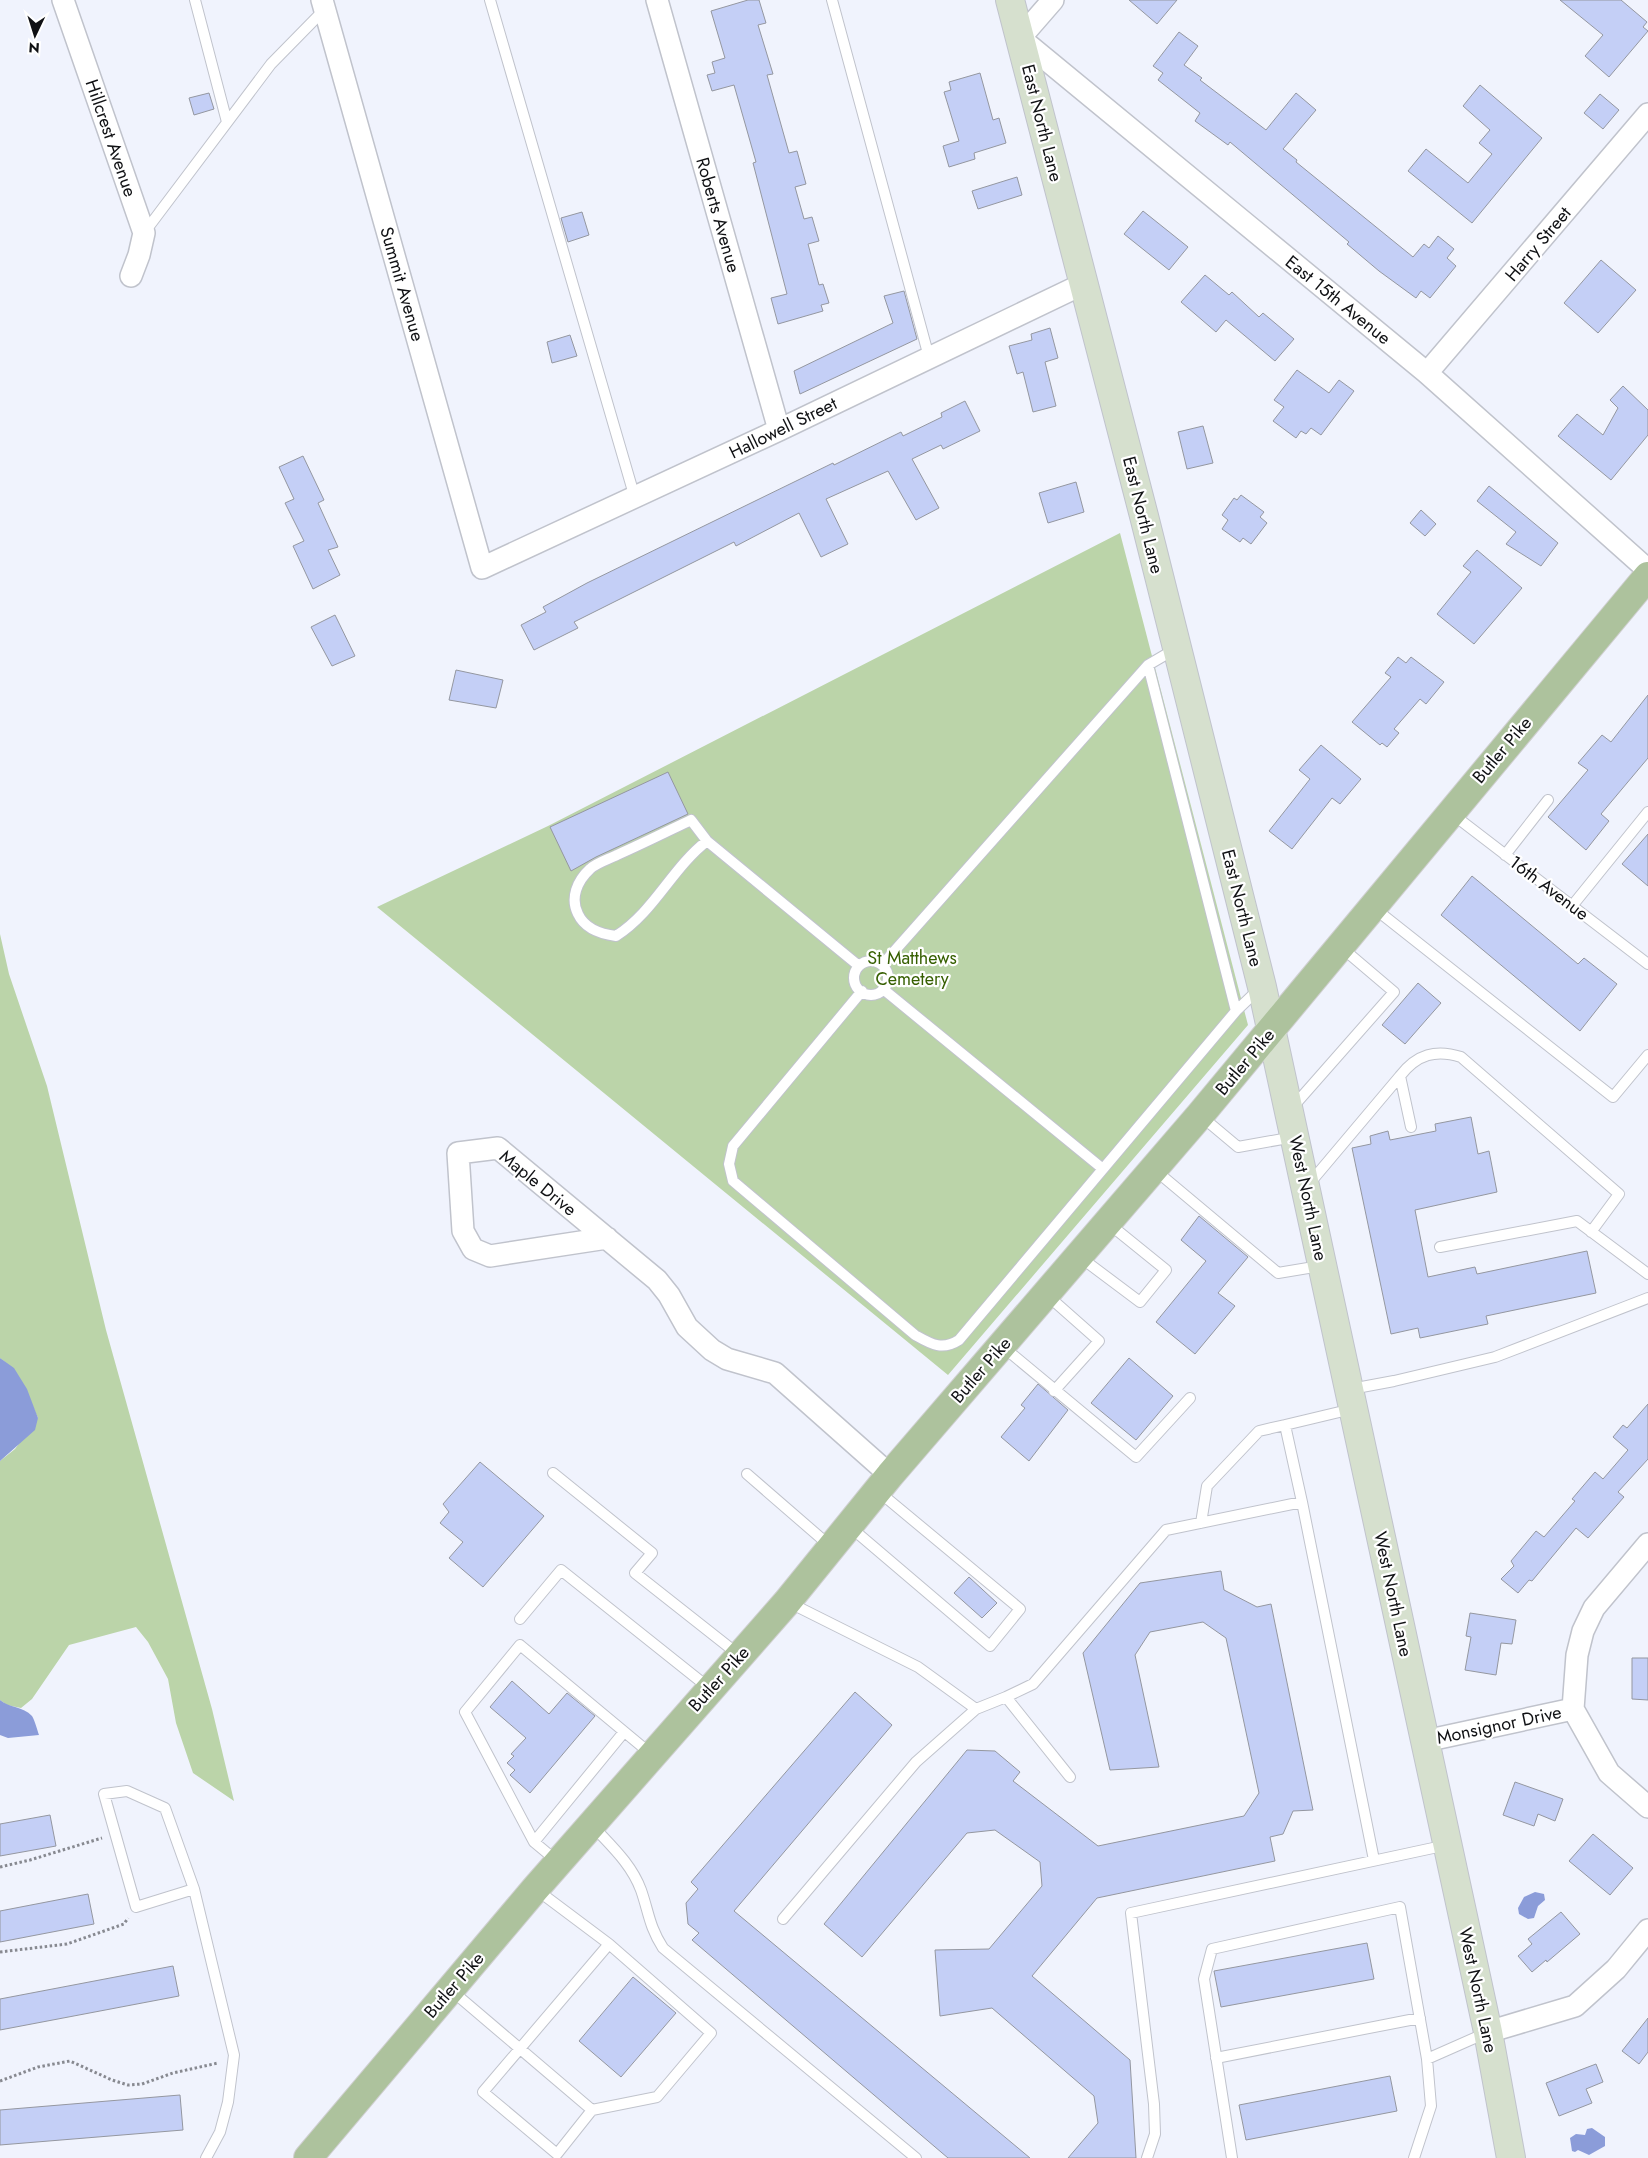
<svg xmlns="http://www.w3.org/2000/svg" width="1648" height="2158" viewBox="0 0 1648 2158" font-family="Jost,sans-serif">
	<rect width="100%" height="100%" fill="#f0f3fd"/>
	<path fill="#bbd4a9" d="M1120,533L1248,1025L948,1375L377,907L548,826Z
		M0,934L9,974L47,1086L106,1330L212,1709L234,1801L193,1773L176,1723L168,1679L148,1642L136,1627L69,1645L32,1699L21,1708L7,1705L0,1700V1461L15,1449L38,1418C27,1393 23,1375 0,1358Z"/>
	<path fill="#8b9cd9" d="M0,1358L14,1368L27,1389L38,1418L35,1430L0,1461Z
		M0,1700C9,1708 23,1706 32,1716C35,1721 37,1729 39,1735L8,1738L0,1735Z
		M1535,1892L1544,1894L1545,1900L1538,1906L1534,1918L1528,1919L1519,1914L1518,1908L1524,1897Z
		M1592,2128L1605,2137V2146L1589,2155L1578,2150L1575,2152L1572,2151L1570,2138L1576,2134L1585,2135L1587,2129Z"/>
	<path fill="#c4cff6" stroke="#9497a0" d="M748,0H759L766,23L758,25L773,74L767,75L789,153L797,151L806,184L795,187L804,219L812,217L819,241L808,244L819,285L823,284L829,303L821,305L823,311L778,324L771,298L787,294L753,163L756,162L734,85L712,91L707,75L715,73L712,62L725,58L711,11Z
		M1129,0H1177L1157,24Z
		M1560,0H1621L1647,22L1643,27L1648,31L1609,77L1585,56L1603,35Z
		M1179,32L1198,46L1184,65L1202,78L1200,80L1266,130L1296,93L1316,110L1283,149L1297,160L1296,162L1413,257L1424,244L1429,248L1438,236L1454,249L1447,258L1456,266L1430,298L1421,291L1416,298L1379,271L1347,244L1349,242L1230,142L1228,145L1195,121L1200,113L1158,80L1163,73L1153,66Z
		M980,73L993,120L999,118L1006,143L974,153L975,159L949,167L943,146L959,141L944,92L951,90L949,82Z
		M1480,85L1542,138L1472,223L1408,171L1426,149L1468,183L1492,154L1479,143L1490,130L1463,106Z
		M209,93L214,109L194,115L189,98Z
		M1600,94L1619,110L1603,129L1584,113Z
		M1017,177L1022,195L978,209L972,191Z
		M1143,211L1188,247L1169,270L1124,234Z
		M582,212L589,235L568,242L561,218Z
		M1601,260L1636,290L1598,333L1564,303Z
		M1205,275L1229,295L1232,292L1259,317L1263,313L1294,339L1275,361L1226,320L1216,332L1181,302Z
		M904,291L917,339L800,394L794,371L893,323L884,296Z
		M1050,328L1058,358L1045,362L1056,406L1033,412L1023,372L1017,374L1009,346L1032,340L1031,334Z
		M570,335L577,356L552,363L547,342Z
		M1297,370L1329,393L1339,380L1354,391L1321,435L1311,428L1306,434L1301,431L1296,438L1273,421L1284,407L1274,400Z
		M1623,386L1648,410V435L1611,480L1558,436L1577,414L1603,435L1618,408L1610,400Z
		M965,401L980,431L943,449L941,445L912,459L939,508L916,520L888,471L826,499L848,544L821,557L799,513L736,546L734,542L574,622L578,628L534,650L521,625L546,612L543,607L587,583L833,463L834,465L901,432L903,436L942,417L941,413Z
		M1203,426L1213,463L1187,469L1178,432Z
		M303,456L324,500L318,503L338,547L328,550L340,575L313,589L293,546L304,541L285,503L294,499L279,467Z
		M1076,482L1084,512L1048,523L1039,493Z
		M1489,486L1558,543L1541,566L1506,544L1516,532L1477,501Z
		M1241,495L1264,512L1260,517L1267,523L1251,544L1243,538L1240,542L1222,529L1228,520L1222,515L1234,498L1237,500Z
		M1421,510L1436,524L1425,536L1410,523Z
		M1477,550L1522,588L1474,644L1437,614L1471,572L1463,566Z
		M335,615L355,656L332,666L311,627Z
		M1398,657L1406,663L1411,657L1444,682L1426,704L1420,699L1394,729L1399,733L1387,747L1382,743L1380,745L1352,722L1391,677L1385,673Z
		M456,670L503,680L496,708L449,700Z
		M1648,695V758L1601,814L1609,821L1586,850L1548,817L1588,770L1578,763L1602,735L1611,742Z
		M1321,745L1361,779L1340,804L1332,798L1292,849L1269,831L1310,779L1299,770Z
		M668,772L688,814L596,857L571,871L550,827Z
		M1648,834V886L1622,864Z
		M1472,876L1578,964L1584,958L1617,984L1580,1031L1441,915Z
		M1418,983L1441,1003L1405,1044L1382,1025Z
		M1471,1117L1478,1154L1489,1151L1497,1192L1415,1210L1428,1277L1475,1267L1477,1274L1587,1251L1596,1293L1486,1316L1488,1324L1420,1338L1418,1328L1391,1334L1352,1148L1371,1144L1370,1136L1388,1131L1390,1140L1436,1131L1435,1124Z
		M1199,1216L1248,1257L1218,1293L1235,1306L1195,1354L1156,1322L1206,1261L1181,1240Z
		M1129,1358L1173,1396L1136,1440L1091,1403Z
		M1038,1384L1068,1410L1029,1461L1001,1437L1025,1408L1021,1405Z
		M1648,1404V1459L1618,1492L1624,1497L1588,1538L1576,1528L1532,1581L1529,1580L1518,1593L1501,1579L1514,1566L1511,1561L1536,1531L1544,1537L1575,1501L1572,1499L1595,1472L1603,1479L1628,1450L1613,1437L1623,1425L1627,1428Z
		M480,1462L544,1516L483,1587L449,1558L463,1542L440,1523L449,1512L443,1504Z
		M1221,1571L1224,1590L1257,1607L1271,1604L1313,1810L1293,1811L1283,1834L1270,1837L1275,1861L1097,1898L1032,1976L1130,2060L1136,2158H1068L1098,2123L1094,2096L992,2008L940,2016L935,1950L989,1949L1042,1886L1040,1862L995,1830L967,1833L862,1957L824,1924L967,1750L995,1751L1020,1772L1013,1781L1098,1846L1244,1816L1259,1793L1226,1638L1203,1622L1150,1632L1135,1655L1159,1767L1110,1770L1083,1653L1140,1583Z
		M969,1577L997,1603L982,1618L954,1593Z
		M1470,1613L1516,1620L1512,1644L1501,1643L1496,1675L1465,1670L1471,1637L1466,1636Z
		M1632,1658H1648V1700L1632,1699Z
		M512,1681L549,1714L567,1693L595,1716L530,1793L510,1775L515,1770L507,1763L514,1756L511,1754L526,1738L490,1707Z
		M855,1692L892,1725L734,1911L1030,2158H948L692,1940L699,1933L688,1924L686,1903L698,1889L691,1882Z
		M1515,1782L1563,1799L1555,1821L1538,1814L1534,1826L1503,1815Z
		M50,1815L56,1846L0,1856V1824Z
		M1593,1834L1633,1868L1610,1895L1569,1861Z
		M88,1894L94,1924L0,1942V1911Z
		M1561,1912L1580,1934L1547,1962L1546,1960L1532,1972L1518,1956L1532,1944L1528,1939Z
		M1367,1943L1374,1979L1221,2007L1214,1971Z
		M173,1966L179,1996L0,2030V1999Z
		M633,1977L676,2013L621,2077L579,2041Z
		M1648,2018V2052L1639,2064L1622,2051Z
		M1596,2064L1603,2082L1586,2089L1592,2103L1559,2116L1546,2083Z
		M1390,2076L1397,2111L1246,2140L1239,2105Z
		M180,2095L183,2130L0,2145V2110Z"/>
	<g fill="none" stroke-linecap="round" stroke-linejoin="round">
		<defs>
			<path id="lane" d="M195,0L227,122
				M490,0L635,498
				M832,0L929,357
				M144,233L271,64L324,10
				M1148,665L1236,1011
				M1451,813L1648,964
				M707,841C672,868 654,912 616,936C600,934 585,929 578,914C570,898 577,881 590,869C596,863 609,859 617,855C642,844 666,832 691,820L707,841L859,966
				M1505,855L1548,800
				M1572,906L1648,812
				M1374,908L1613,1097L1648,1055
				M854 978a17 17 0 1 1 34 0a17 17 0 1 1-34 0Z
				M882,965L1148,665L1177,648
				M883,989L1103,1169
				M862,991L733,1146L729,1164L733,1181L915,1335C931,1344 942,1351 959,1340L1236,1011L1259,989
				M1291,1109L1394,992L1341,947
				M1201,1116L1238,1147L1294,1137
				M1411,1127L1400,1076C1417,1054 1436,1049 1461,1057L1619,1194L1591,1232
				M1155,1170L1278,1273L1320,1266
				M1309,1184L1400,1076
				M1440,1247L1577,1221L1648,1274
				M1080,1257L1140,1302L1166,1270L1108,1223
				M1047,1295L1099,1341L1054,1391
				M1002,1346L1136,1457L1190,1398
				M1351,1389L1394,1381L1495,1357L1648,1298
				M1285,1425L1352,1409
				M553,1473L652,1553L635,1573L739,1655
				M747,1474L830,1546
				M1201,1523L1207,1486L1259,1431L1285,1425L1302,1502
				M849,1526L990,1646L1020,1609L878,1491
				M788,1602L918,1667L976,1709L1006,1697L1033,1684L1166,1530L1302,1502L1374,1860
				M520,1619L561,1570L709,1688
				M1006,1697L1070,1777
				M592,1825C610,1845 631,1863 641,1890C649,1913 649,1926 663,1948L916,2158
				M534,1842L624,1732
				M558,1862L534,1842L465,1712L520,1645L651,1754
				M194,1889L136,1907L104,1794L127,1791L165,1808L194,1889L234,2055L228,2102L220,2132L206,2158
				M783,1919L916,1762L976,1709
				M451,1990L592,2110L657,2097L711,2033L609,1944L537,1890
				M1216,2058L1420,2018
				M592,2110L557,2154L483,2092L609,1944
				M1147,2158L1155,2134L1154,2104L1131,1913L1447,1845
				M1232,2158L1204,1979L1212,1949L1400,1907L1427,2059
				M1414,2158L1431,2106L1427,2059L1486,2033"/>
			<path id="street" d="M63,0L144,233L139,255L131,276
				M322,0L482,568L779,430L1083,284
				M657,0L779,430
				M1053,0L1020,38L1427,373L1648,570
				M1427,373L1648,114
				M607,1238L490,1256L473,1249L463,1231L458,1153L498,1148L657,1280L669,1295L687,1327L712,1350L727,1359L775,1373L890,1475
				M1648,1544L1594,1608L1583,1631L1577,1655L1573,1709L1609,1773L1648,1807
				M1425,1741L1573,1709
				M1488,2032L1575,2006L1616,1969L1648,1930"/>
			<path id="secondary" d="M1010,0L1144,516L1262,987L1488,2032L1511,2158"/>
			<path id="primary" d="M308,2158L535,1889L787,1602L890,1475L1200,1115L1648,576"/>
		</defs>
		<use href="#lane" stroke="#c0c3cc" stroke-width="12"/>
		<use href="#street" stroke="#c0c3cc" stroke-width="24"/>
		<use href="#secondary" stroke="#c0c3cc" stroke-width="30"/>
		<use href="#primary" stroke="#cfcfd0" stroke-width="30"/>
		<path stroke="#878990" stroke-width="3" stroke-dasharray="2.5 2.5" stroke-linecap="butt" d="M0,1867L30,1860L102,1838
			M0,1952L67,1944L124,1924L128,1918
			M0,2081L38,2067L70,2061L112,2080L128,2085L142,2084L173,2073L218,2063"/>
		<use href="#lane" stroke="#fff" stroke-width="10"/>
		<use href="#street" stroke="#fff" stroke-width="21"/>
		<use href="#secondary" stroke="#d6e0ce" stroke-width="28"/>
		<use href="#primary" stroke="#adc29d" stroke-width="28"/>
	</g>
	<g text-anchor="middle" stroke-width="4.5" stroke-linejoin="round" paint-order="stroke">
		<g font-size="18" fill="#101114" stroke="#fff">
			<text transform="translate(1042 123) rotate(76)" y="6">East North Lane</text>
			<text transform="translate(111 138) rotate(71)" y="6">Hillcrest Avenue</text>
			<text transform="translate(718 215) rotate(74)" y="6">Roberts Avenue</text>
			<text transform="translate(1538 244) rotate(-50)" y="6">Harry Street</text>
			<text transform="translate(402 284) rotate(74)" y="6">Summit Avenue</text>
			<text transform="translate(1338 300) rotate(39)" y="6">East 15th Avenue</text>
			<text transform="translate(783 428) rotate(-26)" y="6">Hallowell Street</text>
			<text transform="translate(1143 515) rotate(76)" y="6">East North Lane</text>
			<text transform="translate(1502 750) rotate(-50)" y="6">Butler Pike</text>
			<text transform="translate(1549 888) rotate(37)" y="6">16th Avenue</text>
			<text transform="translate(1242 908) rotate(76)" y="6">East North Lane</text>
			<text transform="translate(1245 1062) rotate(-50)" y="6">Butler Pike</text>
			<text transform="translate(538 1183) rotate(39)" y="6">Maple Drive</text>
			<text transform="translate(1308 1198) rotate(78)" y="6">West North Lane</text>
			<text transform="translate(981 1370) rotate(-49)" y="6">Butler Pike</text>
			<text transform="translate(1393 1594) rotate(78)" y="6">West North Lane</text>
			<text transform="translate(719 1679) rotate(-48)" y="6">Butler Pike</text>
			<text transform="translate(1499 1725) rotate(-12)" y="6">Monsignor Drive</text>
			<text transform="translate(454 1985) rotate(-49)" y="6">Butler Pike</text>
			<text transform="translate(1478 1990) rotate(78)" y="6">West North Lane</text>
		</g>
		<g font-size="18" fill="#365f01" stroke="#fff">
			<text x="912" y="964">St Matthews<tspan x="912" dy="21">Cemetery</tspan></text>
		</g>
	</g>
	<g transform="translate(35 35) rotate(184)" stroke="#ffffff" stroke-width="4" paint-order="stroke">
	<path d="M0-4L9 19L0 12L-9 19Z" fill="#101114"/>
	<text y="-8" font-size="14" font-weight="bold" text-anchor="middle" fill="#101114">N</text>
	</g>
</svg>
